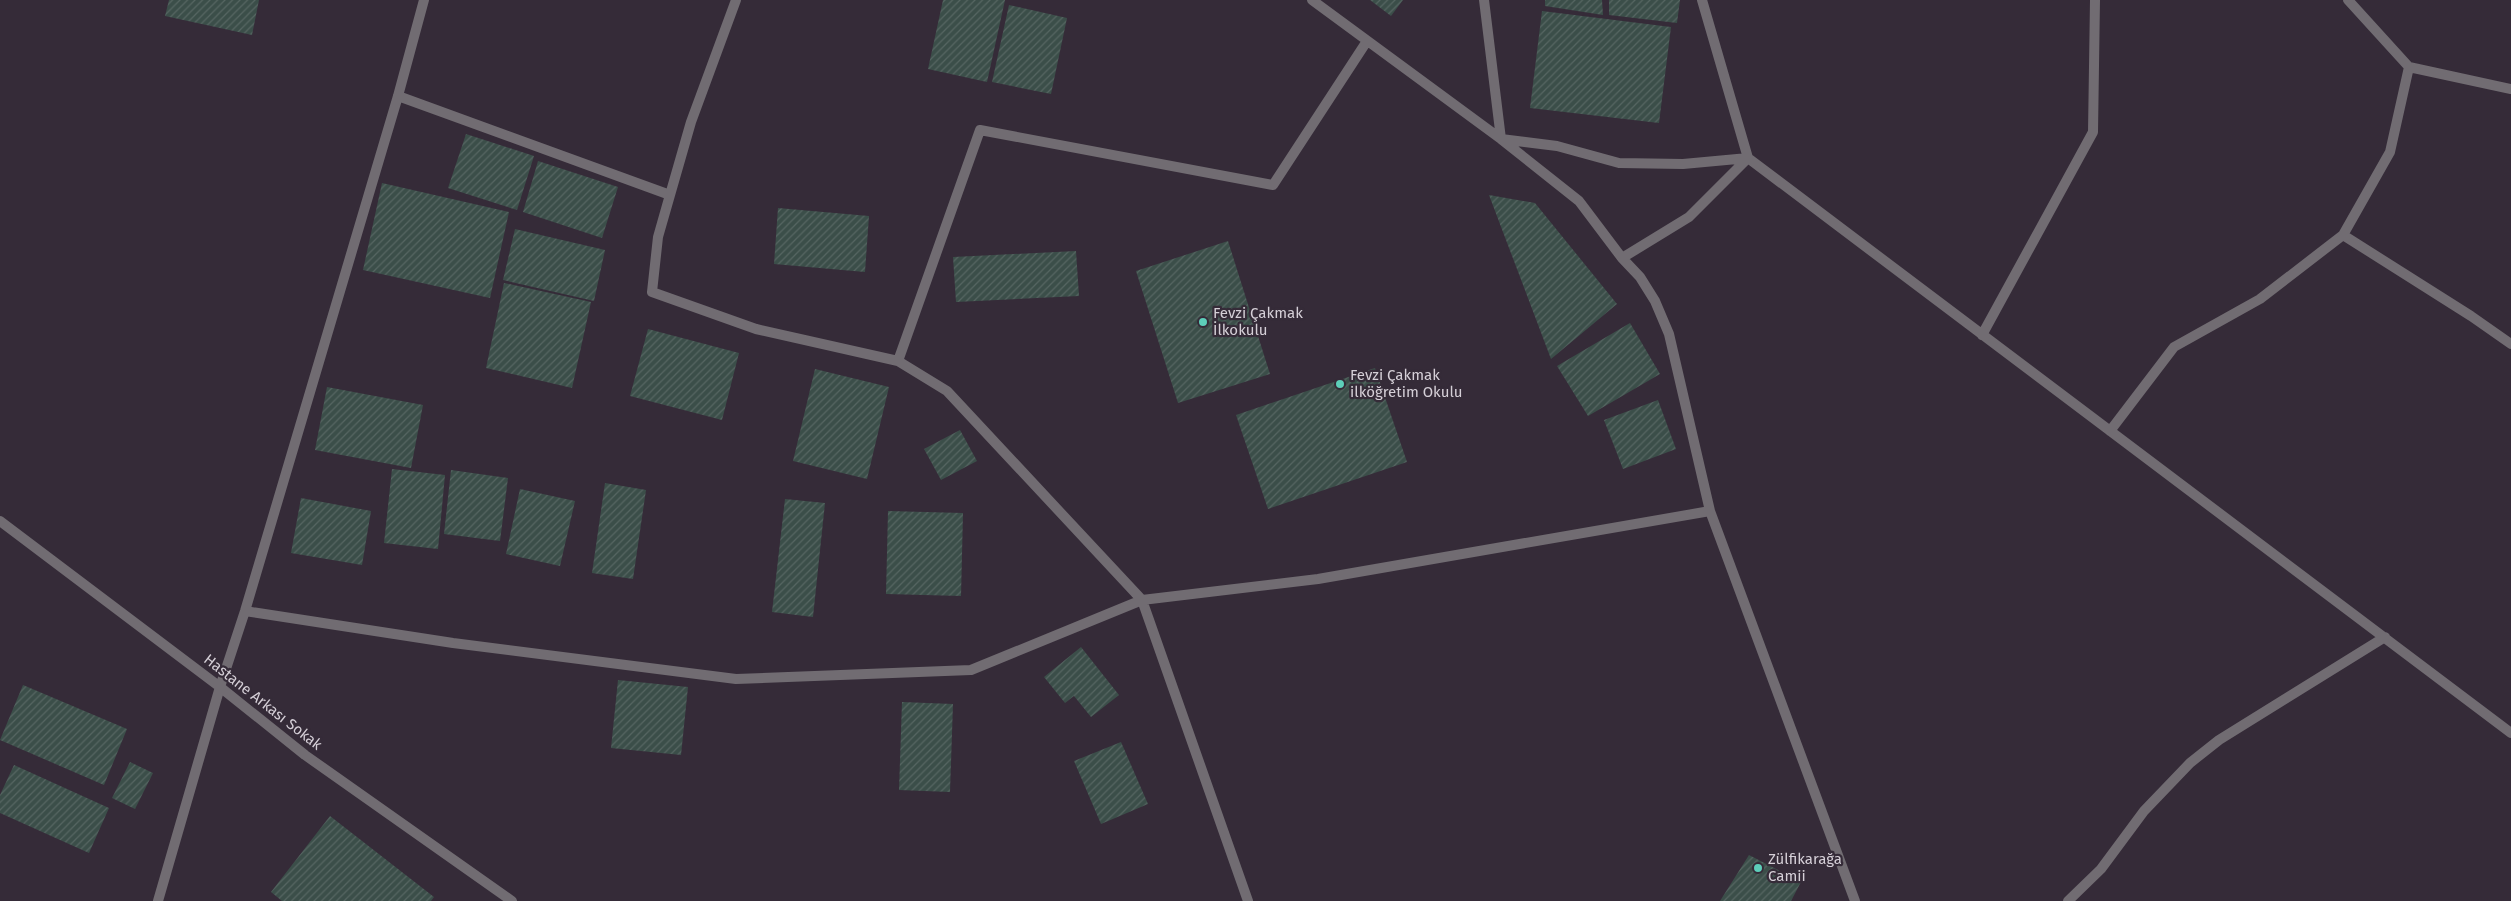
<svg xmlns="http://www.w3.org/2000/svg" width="2511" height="901" viewBox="0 0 2511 901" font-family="'Fira Sans',sans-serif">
	<defs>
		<pattern id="building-hatch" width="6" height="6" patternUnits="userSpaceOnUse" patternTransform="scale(1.25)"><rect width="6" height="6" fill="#3b4e49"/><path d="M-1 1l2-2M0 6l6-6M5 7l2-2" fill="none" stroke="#566662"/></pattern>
	</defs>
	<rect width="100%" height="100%" fill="#352b38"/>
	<path fill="url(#building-hatch)" d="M169,0H259L252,35L165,16Z
		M943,0H1005L987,82L928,69Z
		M1370,0H1403L1391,16Z
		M1545,0H1602L1603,15L1545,6Z
		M1609,0H1680L1677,23L1609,15Z
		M1009,5L1067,18L1051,94L992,82Z
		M1542,11L1671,27L1659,123L1530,108Z
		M466,134L534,156L517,210L448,188Z
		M538,161L618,187L602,238L523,212Z
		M382,183L509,212L490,298L363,270Z
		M1489,195L1535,203L1617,304L1551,359Z
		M778,208L869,216L865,272L774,264Z
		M515,229L605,250L594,301L503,280Z
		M1228,241L1270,374L1178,403L1136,271Z
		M1076,251L1079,296L956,302L953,257Z
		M504,283L591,302L572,388L486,368Z
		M1630,323L1660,374L1588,416L1557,366Z
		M648,329L739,353L722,420L630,396Z
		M1375,368L1407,462L1268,509L1236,415Z
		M815,369L889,387L867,479L793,461Z
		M327,387L423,405L411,468L315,450Z
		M1658,400L1676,449L1623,469L1604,420Z
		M960,430L977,461L941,480L924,449Z
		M392,469L445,475L438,549L384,543Z
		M451,470L508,478L500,541L444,534Z
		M605,483L646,490L633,579L592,573Z
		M520,489L575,501L560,566L506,554Z
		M301,498L371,511L362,565L291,553Z
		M785,499L825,503L813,617L772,612Z
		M888,511L963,513L961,596L886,594Z
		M1081,647L1119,695L1091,717L1074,696L1065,703L1044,677Z
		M618,680L688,687L681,755L611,748Z
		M23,685L127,729L104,785L0,740Z
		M902,702L953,704L950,792L899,790Z
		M1121,742L1148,804L1101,824L1074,761Z
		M130,762L153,773L135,809L112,798Z
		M14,765L109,808L89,853L0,813V795Z
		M330,816L434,897L431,901H282L271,892Z
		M1749,855L1801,882L1791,901H1720Z"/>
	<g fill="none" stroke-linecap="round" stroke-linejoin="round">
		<path stroke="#716c72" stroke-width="10" d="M736,0L691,122L670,195L658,237L652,292L756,329L898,361L947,391L1142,600L1248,901
			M1312,0L1501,139L1579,201L1622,258L1640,277L1655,301L1669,334L1710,511L1855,901
			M1484,0L1501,139L1557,146L1619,163L1683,164L1748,158
			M1702,0L1748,158L2511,733
			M2348,0L2409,67L2511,89
			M398,96L670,195
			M2343,235L2471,316L2511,344
			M1622,258L1689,217L1748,158
			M1982,335L2093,132L2095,0
			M898,361L980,130L1273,185L1367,41
			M2110,431L2174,347L2260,299L2343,235L2390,152L2409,67
			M0,521L220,687L305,755L512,901
			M245,611L453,643L736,679L971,670L1142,600L1318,579L1710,511
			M158,901L220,687L245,611L398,96L424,0
			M2068,901L2101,869L2144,811L2190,763L2219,740L2385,637"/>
	</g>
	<g fill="#5dceb9" stroke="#352b38" stroke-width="2">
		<circle cx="1203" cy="322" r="5"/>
		<circle cx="1340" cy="384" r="5"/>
		<circle cx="1758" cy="868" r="5"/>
	</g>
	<g text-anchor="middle" stroke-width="4.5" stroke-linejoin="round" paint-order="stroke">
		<g font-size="15" fill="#d5cfd7" stroke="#352b38" text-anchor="start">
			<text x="1213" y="318">Fevzi Çakmak<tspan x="1213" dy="17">İlkokulu</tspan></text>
			<text x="1350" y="380">Fevzi Çakmak<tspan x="1350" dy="17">ilköğretim Okulu</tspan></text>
			<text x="1768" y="864">Zülfikarağa<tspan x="1768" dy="17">Camii</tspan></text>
		</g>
		<g font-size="15" fill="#d5cfd7" stroke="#352b38">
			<text transform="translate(263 702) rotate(38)" y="5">Hastane Arkası Sokak</text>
		</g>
	</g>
</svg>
